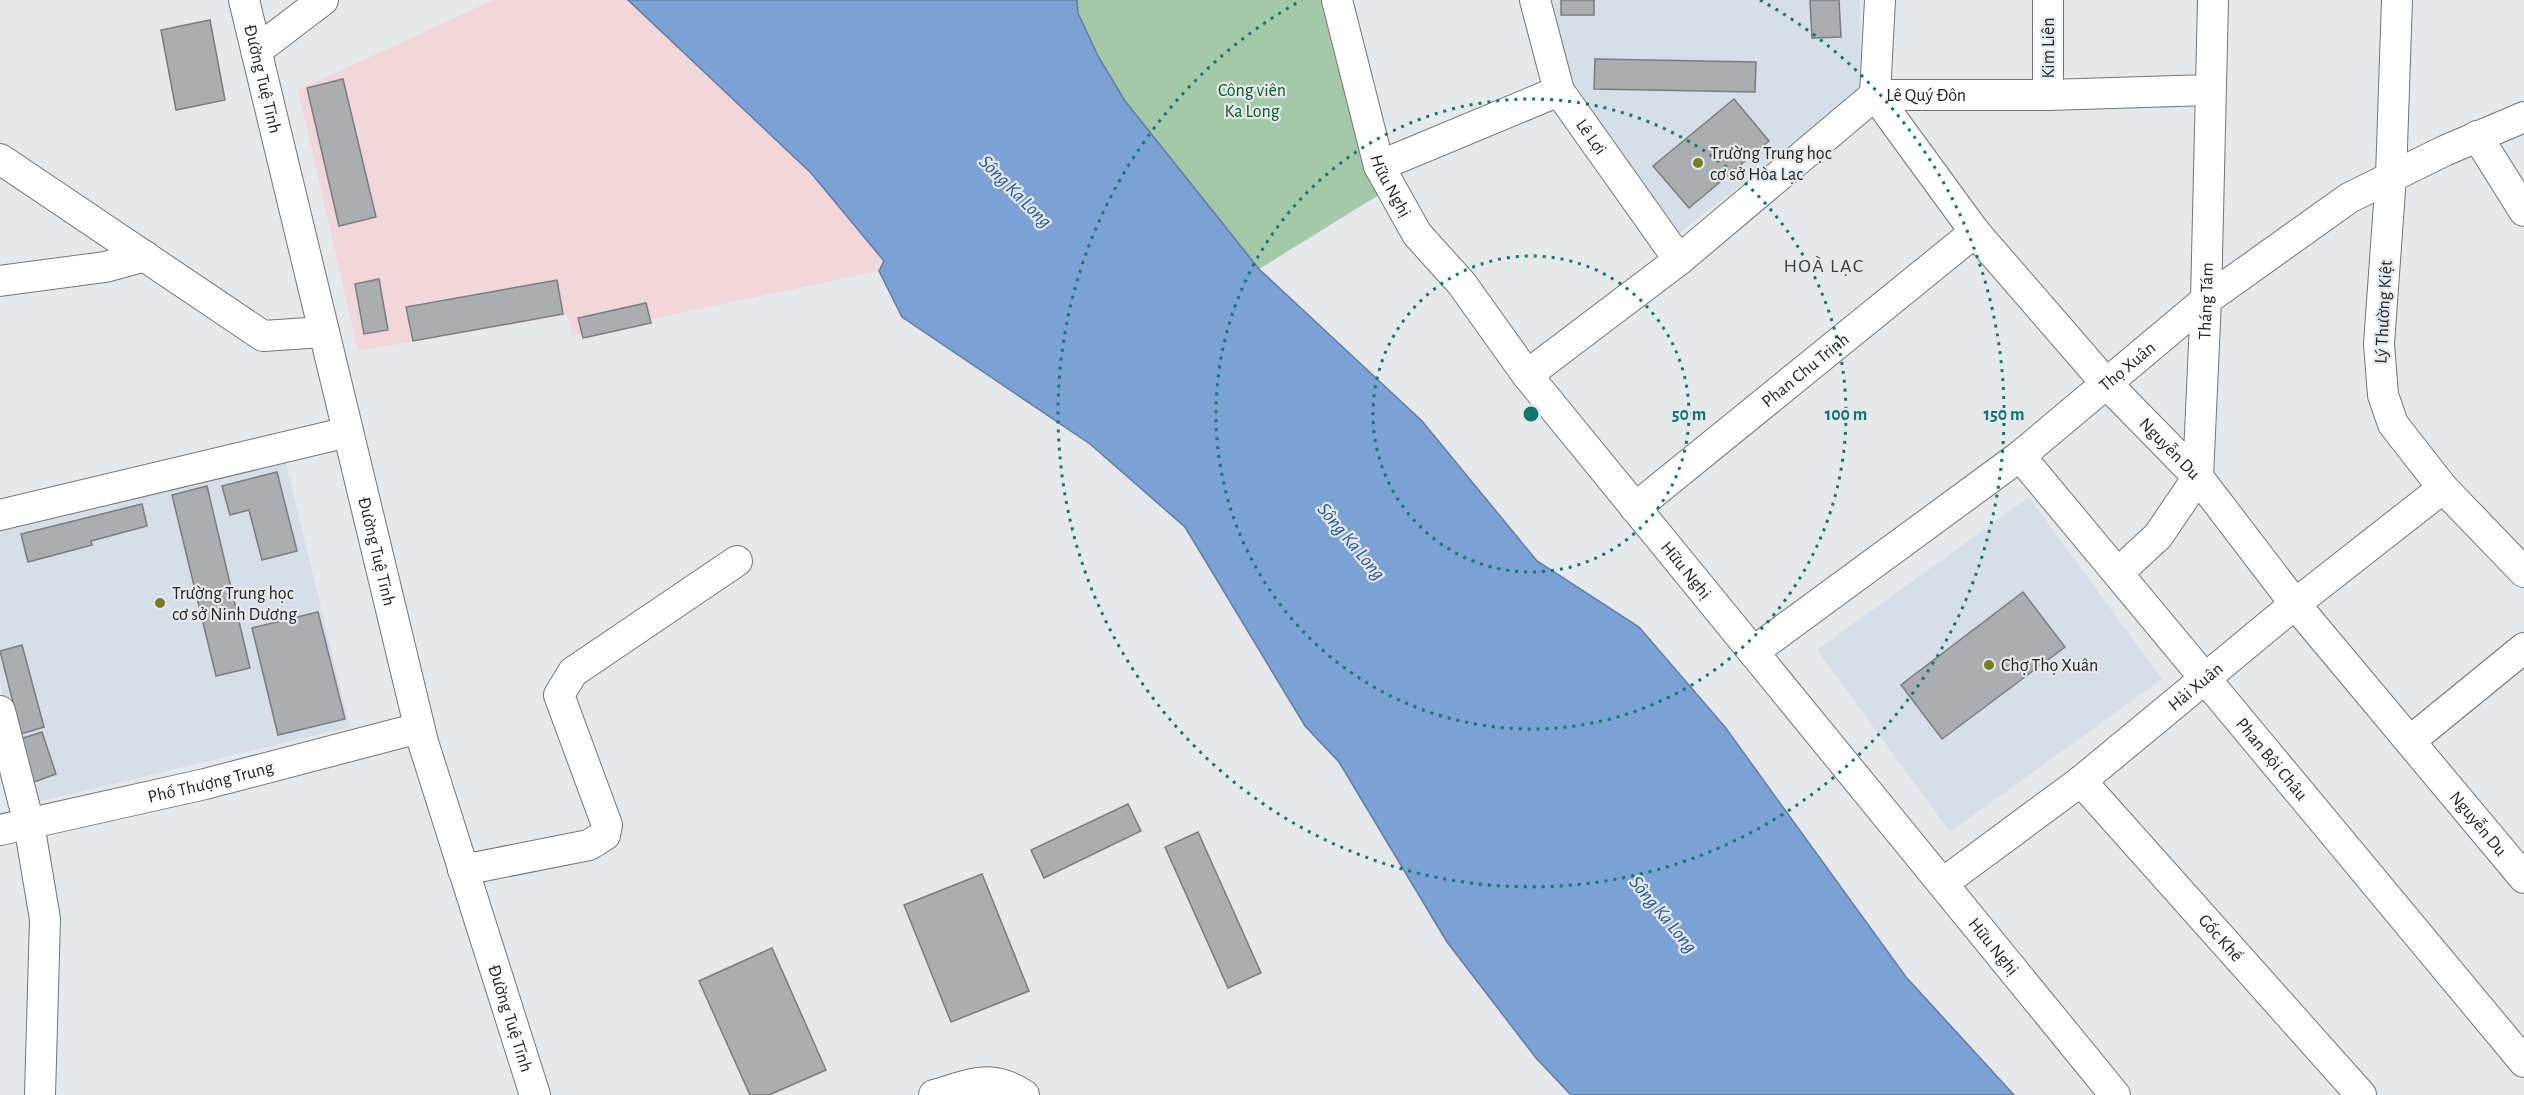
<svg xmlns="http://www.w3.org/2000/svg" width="2524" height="1095" viewBox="0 0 2524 1095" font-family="'Alegreya Sans',sans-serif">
	<rect width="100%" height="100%" fill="#e6e9ec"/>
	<path fill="#d6dee7" d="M1548,0H1860L1861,92L1678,234L1567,81Z
		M284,455L350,727L29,804L0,683V522Z
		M2029,497L2162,679L1950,832L1817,650Z"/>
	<path fill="#f2d7da" d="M493,0H628L811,173L884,261L879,271L572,336L568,315L358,351L298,90Z"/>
	<path fill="#a4c9a8" d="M1077,0H1325L1390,188L1259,269C1213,212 1082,68 1077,0Z"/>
	<path fill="#7ca2d5" stroke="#617ca0" stroke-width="1.5" d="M628,0H1077L1078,13L1098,56L1125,101L1259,269L1422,421L1537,561L1639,627L1725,727L1906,977L2014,1095H1571L1536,1058L1447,942L1339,762L1305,726L1185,527L1090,444L902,317L879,271L884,261L811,173Z"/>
	<path fill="#abaeb1" stroke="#797c7e" stroke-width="1.5" d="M1561,0H1594V15H1561Z
		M1810,0H1839L1841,37L1812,38Z
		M210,20L225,100L176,110L161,30Z
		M1595,59L1756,62L1755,92L1594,89Z
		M343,79L376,217L339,226L307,88Z
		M1734,99L1769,141L1689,208L1653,166Z
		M379,279L388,330L364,334L355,284Z
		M557,280L563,314L413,341L406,307Z
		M646,303L651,323L583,338L578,318Z
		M277,472L297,551L262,560L249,510L230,515L222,486Z
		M207,486L250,668L216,676L172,495Z
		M142,504L147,526L91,541L92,545L28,562L21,534Z
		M2023,592L2065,647L1942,739L1901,685Z
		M318,612L345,719L278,735L252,628Z
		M22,645L44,727L21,734L0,651Z
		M42,732L56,774L34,782L20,739Z
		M1128,804L1141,831L1044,878L1031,850Z
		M1198,832L1261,973L1228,988L1165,847Z
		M982,874L1029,991L951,1022L904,905Z
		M772,948L826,1070L769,1095H750L699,981Z"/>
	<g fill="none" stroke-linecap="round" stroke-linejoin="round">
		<defs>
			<g id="minor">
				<path id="s1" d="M244,0L423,742L535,1095"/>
				<path id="s2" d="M1337,0L1379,166L1417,234L1462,284L1527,375L2115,1095"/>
				<path id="s3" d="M1535,0L1559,91L1679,260"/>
				<path id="s4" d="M1880,0L1875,95L1975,232L2105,382L2198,477L2295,604L2524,878"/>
				<path d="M2048,0V95"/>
				<path d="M2397,0L2391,176L2379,344L2383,395L2393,424L2443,488L2524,572"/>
				<path d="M256,51L323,0"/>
				<path d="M2477,136L2524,211"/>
				<path d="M0,159L263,336L324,332"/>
				<path d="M1379,166L1559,91"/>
				<path d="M0,281L105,267L145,256"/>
				<path id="s5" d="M1527,375L1679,260L1875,95H2048L2209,90"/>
				<path id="s6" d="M2020,456L2524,1062"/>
				<path id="s7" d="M1635,508L1975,232"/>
				<path d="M0,515L348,432"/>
				<path id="s8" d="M2118,573L2158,536L2198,477L2206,300L2213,0"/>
				<path id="s9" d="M1753,652L2020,456L2206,300L2349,198L2444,151L2524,117"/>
				<path d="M0,711L29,824L45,919L40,1095"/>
				<path d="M2410,741L2524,648"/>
				<path id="s10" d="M2081,781L2361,1095"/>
				<path id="s11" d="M0,830L205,784L419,728"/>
				<path d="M463,870L589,845L605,835L607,825L559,695L573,672L737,561"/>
				<path id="s12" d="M1943,883L2081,781L2295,604L2443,488"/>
				<path d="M934,1095C970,1085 990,1072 1024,1095"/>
			</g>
		</defs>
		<use href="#minor" stroke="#727577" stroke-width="32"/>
		<use href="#minor" stroke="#fff" stroke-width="30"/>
	</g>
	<g fill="none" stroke="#0f766e" stroke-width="3" stroke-dasharray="3 6">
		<circle cx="1531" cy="414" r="158"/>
		<circle cx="1531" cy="414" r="315"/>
		<path d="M1760 0A473 473 0 1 1 1302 0"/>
	</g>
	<g fill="#747c26" stroke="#e6e9ec" stroke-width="2">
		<circle cx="1698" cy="163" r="6"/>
		<circle cx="160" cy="603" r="6"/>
		<circle cx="1989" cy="665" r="6"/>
	</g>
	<g text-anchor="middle" stroke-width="4.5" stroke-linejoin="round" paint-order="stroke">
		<g font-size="18" fill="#222324" stroke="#e6e9ec">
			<text transform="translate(2048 48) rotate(-90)" y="6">Kim Liên</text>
			<text dy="6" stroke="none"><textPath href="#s1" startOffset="81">Đường Tuệ Tĩnh</textPath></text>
			<text dy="6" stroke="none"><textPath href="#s5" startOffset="498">Lê Quý Đôn</textPath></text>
			<text dy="6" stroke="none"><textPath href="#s3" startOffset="150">Lê Lợi</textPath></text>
			<text dy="6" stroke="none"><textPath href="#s2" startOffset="194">Hữu Nghị</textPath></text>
			<text dy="6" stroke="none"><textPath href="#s8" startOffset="302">Tháng Tám</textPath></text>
			<text transform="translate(2383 312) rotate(-87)" y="6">Lý Thường Kiệt</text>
			<text dy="6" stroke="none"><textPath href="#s9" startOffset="471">Thọ Xuân</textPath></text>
			<text dy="6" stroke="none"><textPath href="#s7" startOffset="219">Phan Chu Trinh</textPath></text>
			<text dy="6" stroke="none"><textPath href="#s4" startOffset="556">Nguyễn Du</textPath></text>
			<text dy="6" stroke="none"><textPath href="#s1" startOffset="567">Đường Tuệ Tĩnh</textPath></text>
			<text dy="6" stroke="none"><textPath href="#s2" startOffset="680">Hữu Nghị</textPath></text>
			<text dy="6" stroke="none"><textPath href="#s12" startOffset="320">Hải Xuân</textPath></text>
			<text dy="6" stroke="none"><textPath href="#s6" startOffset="394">Phan Bội Châu</textPath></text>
			<text dy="6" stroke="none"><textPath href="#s11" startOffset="216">Phố Thượng Trung</textPath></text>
			<text dy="6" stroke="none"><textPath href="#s4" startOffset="1042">Nguyễn Du</textPath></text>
			<text dy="6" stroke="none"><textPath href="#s10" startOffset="210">Gốc Khế</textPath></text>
			<text dy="6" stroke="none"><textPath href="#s2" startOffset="1166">Hữu Nghị</textPath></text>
			<text dy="6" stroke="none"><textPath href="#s1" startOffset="1053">Đường Tuệ Tĩnh</textPath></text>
		</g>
		<g font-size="18" fill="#035a21" stroke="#e6e9ec">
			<text x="1252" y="96">Công viên<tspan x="1252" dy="21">Ka Long</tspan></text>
		</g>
		<g font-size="18" fill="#222324" stroke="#e6e9ec" text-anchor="start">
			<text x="1710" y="159">Trường Trung học<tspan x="1710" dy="21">cơ sở Hòa Lạc</tspan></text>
			<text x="172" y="599">Trường Trung học<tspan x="172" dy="21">cơ sở Ninh Dương</tspan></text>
			<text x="2001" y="671">Chợ Thọ Xuân</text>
		</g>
		<g font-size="20" font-style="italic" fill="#255796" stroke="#e6e9ec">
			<text transform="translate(1016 191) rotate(45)" y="7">Sông Ka Long</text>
			<text transform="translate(1352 541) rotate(50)" y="7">Sông Ka Long</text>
			<text transform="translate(1664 914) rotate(50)" y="7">Sông Ka Long</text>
		</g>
		<g font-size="20" letter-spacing="1.5" fill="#3b3e40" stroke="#e6e9ec">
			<text x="1824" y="272">HOÀ LẠC</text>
		</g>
	</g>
	<circle cx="1531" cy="414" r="9" fill="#0f766e" stroke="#e6e9ec" stroke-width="3"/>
	<g font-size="18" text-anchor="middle" font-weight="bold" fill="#0f766e" stroke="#e6e9ec" stroke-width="4.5" stroke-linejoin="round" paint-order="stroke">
		<text x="1689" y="420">50 m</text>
		<text x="1846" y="420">100 m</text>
		<text x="2004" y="420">150 m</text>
	</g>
</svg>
